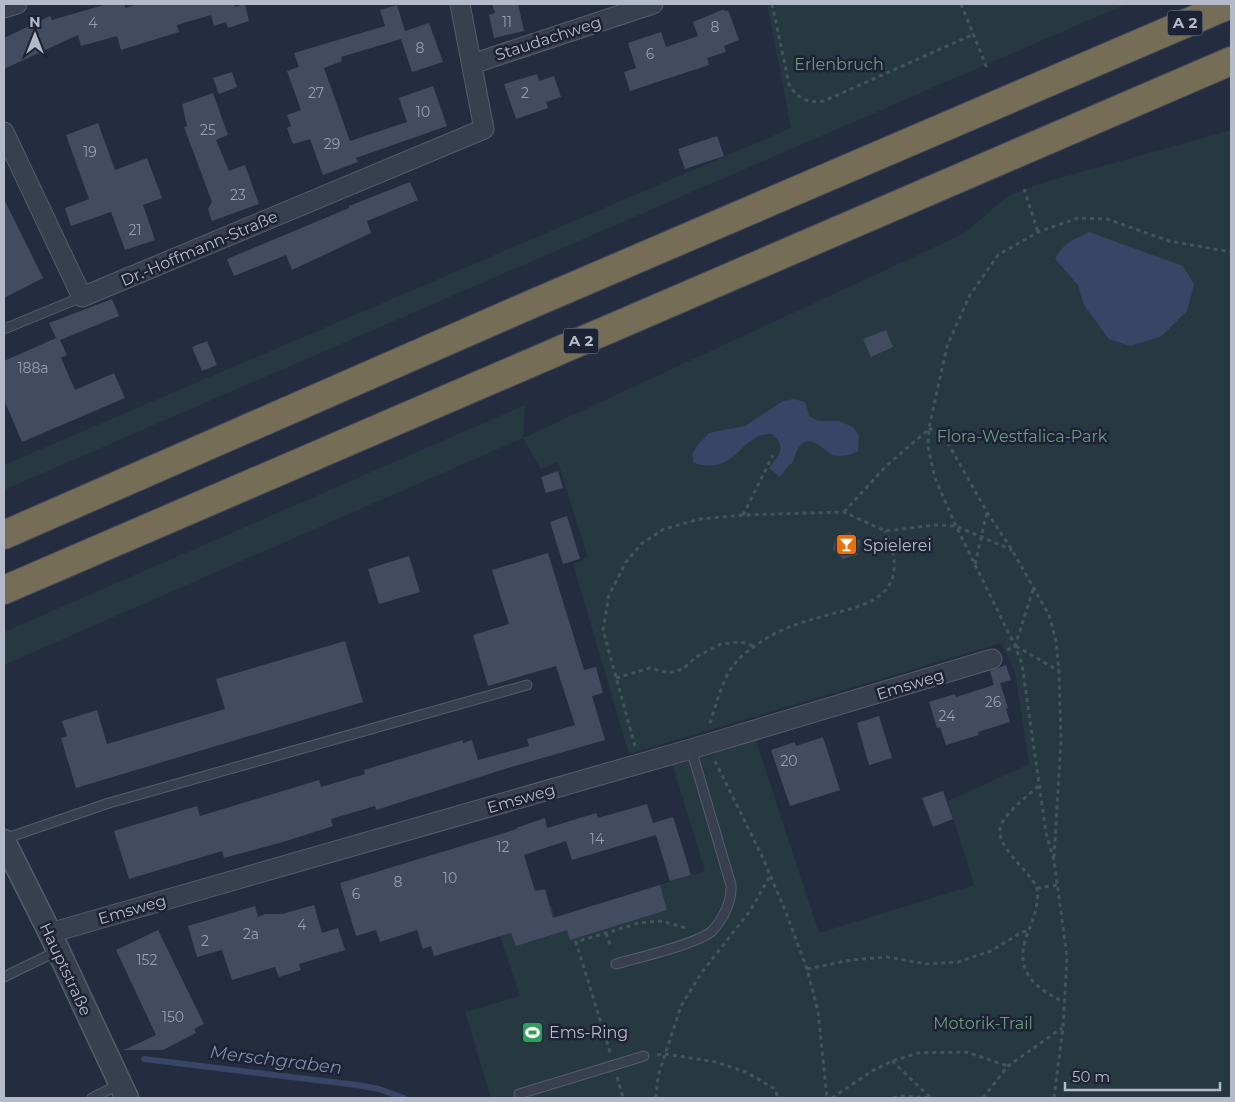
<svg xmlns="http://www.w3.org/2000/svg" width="1235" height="1102" viewBox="0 0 1235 1102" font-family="Montserrat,sans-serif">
	<rect width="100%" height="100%" fill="#242c3f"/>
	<path fill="#263940" d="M767,4H1126L4,490V465L791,128Z
		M1231,130V1098H491L465,1012L520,996L496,924L551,905L555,917L705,871L672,763L755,738L819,933L974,885L948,801L1029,764L1015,671L1001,643L629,754L573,564L582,561L587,555L558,462L541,469L523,438L4,665V632L525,405L523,438L963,234L1008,196L1042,183Z"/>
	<path fill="#384566" d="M1089,232L1183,266L1194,284L1187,311L1162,336L1130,346L1109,339L1084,305L1078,285L1055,259C1065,241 1073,241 1089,232Z
		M794,399L805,402L809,416L818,421H839L853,427L859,436L858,451C851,455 839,458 831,454C822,449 810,433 800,446C796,450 794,459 792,464H790L780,477L769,468C779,455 788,448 772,434C740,432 737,477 694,463L692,454L697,446L709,433L745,426L783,401Z"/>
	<path fill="#242c3f" d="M1211,4H1231V47L1229,45Z"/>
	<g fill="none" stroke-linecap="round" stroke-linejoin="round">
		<path stroke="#384566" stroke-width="6" d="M144,1059L357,1085L379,1089L404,1098"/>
	</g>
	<path fill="#434b61" d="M107,4H124L125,8L138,4H234L235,7L245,4L249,21L228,28L226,22L214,26L211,15L177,25L179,32L121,50L117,36L81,46L78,35L4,69V38L50,16L52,20Z
		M492,4H518L524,31L494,38L489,15L495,13Z
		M397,5L405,31L429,23L443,62L412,72L401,39L341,57L342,61L324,68L350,141L407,122L399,98L433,86L447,126L356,158L358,162L323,175L310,139L293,144L287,128L291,126L287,115L301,110L287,71L299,67L294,53L385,26L380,10Z
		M724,9V11L728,10L739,40L724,46L726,52L707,58L709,65L630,91L624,72L636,68L628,43L661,32L666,47L698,36L693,22Z
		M232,72L237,87L219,94L213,78Z
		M537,74L539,81L554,76L561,97L546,102L548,108L516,119L504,84Z
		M213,93L228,135L216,140L229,171L245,165L259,204L212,221L208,209L212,202L184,127L187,126L182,104Z
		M98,123L115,170L147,158L162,198L143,205L155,240L125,250L111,212L71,226L65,208L89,199L66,135Z
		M717,136L724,156L685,169L678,149Z
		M410,182L418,200L367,221L371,233L292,270L286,255L234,276L227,259L349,208V206Z
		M4,199L43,278L4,298Z
		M112,299L119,316L60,340L67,355L61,358L75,390L114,373L125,398L22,442L4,400V361L56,338L49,323Z
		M886,330L893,347L871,357L863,339Z
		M207,341L217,365L202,371L192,347Z
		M558,471L563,488L546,493L541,477Z
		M567,516L580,559L563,564L550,522Z
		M850,532L860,541L857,555L843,559L833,549L836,536Z
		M548,553L584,670L596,667L603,693L592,696L605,740L508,768L376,810L375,806L331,819L333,826L283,842L224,858L222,851L129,879L114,831L197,806L200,816L319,780L321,787L365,774L364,770L463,740V743L472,740L478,760L529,746L527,739L575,725L556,666L488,686L473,635L509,624L492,570Z
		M409,556L420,592L379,604L368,569Z
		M345,641L363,702L76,788L61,738L67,736L62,721L97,710L107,744L225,709L216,679Z
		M1006,665L1011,680L994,685L990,671Z
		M1000,683L1008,708L1006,709L1010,722L978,732L979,735L946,745L940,727L937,728L929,702L955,694L956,697Z
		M879,716L892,758L869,765L857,723Z
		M823,737L840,790L790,806L771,750L795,742L796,746Z
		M943,791L953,819L933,827L922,798Z
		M647,804L653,823L673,817L691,875L670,881L656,835L572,860L566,841L524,855L535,891L545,889L553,918L660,885L667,910L570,940L567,930L516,946L511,933L434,956L431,946L423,949L417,930L380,942L376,930L356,936L340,883L517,829L516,828L545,818L547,828L596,813L598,818Z
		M314,905L322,933L338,928L345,950L299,964L301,970L279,977L275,967L232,980L222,950L197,957L188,926L255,906L258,917L265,914H282Z
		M158,930L204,1024L194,1029L196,1033L163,1050H124L156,1035L116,950Z"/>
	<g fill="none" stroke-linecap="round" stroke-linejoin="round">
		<defs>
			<path id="service" d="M4,329L82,297
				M4,839L109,803L527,685
				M616,964C636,958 698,944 712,931C723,919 732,902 731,885L691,749
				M4,977L57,951
				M92,1098L120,1084
				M521,1098L519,1094L644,1056"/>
			<path id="minor" d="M4,8L17,4
				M472,64L653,4
				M4,132L82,297L484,129L460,4
				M50,933L691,749L992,659"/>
			<path id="tertiary" d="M4,841L50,933L127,1098"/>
			<path id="motorway" d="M4,535L525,307L1231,4
				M4,590L1231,61"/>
		</defs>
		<use href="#service" stroke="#565c6d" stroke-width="11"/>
		<use href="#minor" stroke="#565c6d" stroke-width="21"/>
		<use href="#tertiary" stroke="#565c6d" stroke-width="25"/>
		<use href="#motorway" stroke="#43495a" stroke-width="30"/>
		<path stroke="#41555a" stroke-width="3" stroke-dasharray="4 4" stroke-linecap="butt" d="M772,4L789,84C797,99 808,103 824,101L974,34
			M961,4L987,68
			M1024,189L1038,232
			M929,428L945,438L987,512L1012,550L1049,615L1056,641L1059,671L1061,741L1054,857
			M844,512L886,466L929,429
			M743,515L773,455
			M975,564L987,512
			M1016,646L1059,671
			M1007,650L1015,646L1034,587
			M616,678L650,668L669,673L683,669L696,657L721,644L741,642L754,646
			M710,723C714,710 724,677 732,667C738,659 747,651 755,646C776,630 799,623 824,616C859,606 902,601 893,553C892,546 888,538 885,531
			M635,746L603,630L609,595L626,562L641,544L664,529L700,519L743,515L844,512L885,531L935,525L956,526L1012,550
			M715,761L762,856L785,910L807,969L818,1011L827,1098
			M1038,786C1028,796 1002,815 1000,829C997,847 1028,870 1036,886C1039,892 1037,902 1036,908C1034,920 1028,930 1025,941C1016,974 1037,989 1064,1002
			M1037,888L1058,885
			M606,933L610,945
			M807,969L851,960L887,957L927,964L958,962L991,951L1022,932L1028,931
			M610,1052L576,942L639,923L662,921L686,928
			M657,1055L665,1054L716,1062L746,1072L775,1089L778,1098
			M892,1061L930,1097
			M617,1077L623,1098
			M656,1098L658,1076L681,1006L702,972L750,911L770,876
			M832,1098L872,1071L892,1061L918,1053L966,1052L1008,1066
			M893,1098L900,1096L933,1098
			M983,1098L1008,1066L1062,1028
			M1054,1098L1063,1027L1067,957L1054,860L1046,833L1022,664L1015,646L956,526L935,478L928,447L929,428L947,346L970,295L998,255L1038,232L1078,218L1107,219L1169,241L1231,252"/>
		<use href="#service" stroke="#383f4f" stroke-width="9"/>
		<use href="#minor" stroke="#383f4f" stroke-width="19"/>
		<use href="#tertiary" stroke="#383f4f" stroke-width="22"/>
		<use href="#motorway" stroke="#756d55" stroke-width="28"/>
	</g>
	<defs>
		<symbol id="bar-square" viewBox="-11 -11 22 22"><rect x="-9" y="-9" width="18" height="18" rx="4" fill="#e8710a" stroke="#1d2334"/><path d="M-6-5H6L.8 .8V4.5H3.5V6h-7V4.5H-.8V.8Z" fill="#fff"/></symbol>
		<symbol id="stadium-square" viewBox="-11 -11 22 22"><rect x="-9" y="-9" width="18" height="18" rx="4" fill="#2e9e5b" stroke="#1d2334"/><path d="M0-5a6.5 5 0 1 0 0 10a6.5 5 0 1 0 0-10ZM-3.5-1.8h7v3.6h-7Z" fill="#fff"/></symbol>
	</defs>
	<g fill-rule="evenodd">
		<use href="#bar-square" x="834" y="532" width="25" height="25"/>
		<use href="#stadium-square" x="520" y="1020" width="25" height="25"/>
	</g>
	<g text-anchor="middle" stroke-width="5" stroke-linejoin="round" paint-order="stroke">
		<g font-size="14" fill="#989eb0">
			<text x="507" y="27">11</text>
			<text x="93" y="28">4</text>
			<text x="715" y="32">8</text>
			<text x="420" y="53">8</text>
			<text x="650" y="59">6</text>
			<text x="316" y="98">27</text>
			<text x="525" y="98">2</text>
			<text x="423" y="117">10</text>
			<text x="208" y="135">25</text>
			<text x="332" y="149">29</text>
			<text x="90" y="157">19</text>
			<text x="238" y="200">23</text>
			<text x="135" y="235">21</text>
			<text x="33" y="373">188a</text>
			<text x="993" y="707">26</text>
			<text x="947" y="721">24</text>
			<text x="789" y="766">20</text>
			<text x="597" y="844">14</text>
			<text x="503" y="852">12</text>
			<text x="450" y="883">10</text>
			<text x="398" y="887">8</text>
			<text x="356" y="899">6</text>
			<text x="302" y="930">4</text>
			<text x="251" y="939">2a</text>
			<text x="205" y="946">2</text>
			<text x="147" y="965">152</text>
			<text x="173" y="1022">150</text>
		</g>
		<g fill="#1d2334" stroke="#878d9d" stroke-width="1">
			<rect x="1167.5" y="10.5" width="35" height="25" rx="4"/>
			<rect x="563.5" y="328.5" width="35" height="25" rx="4"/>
		</g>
		<g font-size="15" font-weight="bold" fill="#b5baca">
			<text x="1185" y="28">A 2</text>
			<text x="581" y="346">A 2</text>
		</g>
		<g font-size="16" fill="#b5baca" stroke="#1d2334">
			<text transform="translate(548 38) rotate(-18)" y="6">Staudachweg</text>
			<text transform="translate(199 248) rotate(-23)" y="6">Dr.-Hoffmann-Straße</text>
			<text transform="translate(910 684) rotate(-17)" y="6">Emsweg</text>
			<text transform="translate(521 798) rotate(-16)" y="6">Emsweg</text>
			<text transform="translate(132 909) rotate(-16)" y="6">Emsweg</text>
			<text transform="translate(66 969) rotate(65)" y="6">Hauptstraße</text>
		</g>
		<g font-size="16" fill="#6b9b7d" stroke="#1d2334">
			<text x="839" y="70">Erlenbruch</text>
			<text x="1022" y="442">Flora-Westfalica-Park</text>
			<text x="983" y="1029">Motorik-Trail</text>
		</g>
		<g font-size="16" fill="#b5baca" stroke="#1d2334" text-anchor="start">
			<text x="863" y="551">Spielerei</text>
			<text x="549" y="1038">Ems-Ring</text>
		</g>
		<g font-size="18" font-style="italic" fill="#7c8cb2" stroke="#1d2334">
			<text transform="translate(276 1060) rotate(7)" y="6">Merschgraben</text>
		</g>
	</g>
	<rect width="1235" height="1102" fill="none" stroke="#b5baca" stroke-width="10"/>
	<g transform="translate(35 35)" stroke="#1d2334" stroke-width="4" paint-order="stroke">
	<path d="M0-4L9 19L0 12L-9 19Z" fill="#b5baca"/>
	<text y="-8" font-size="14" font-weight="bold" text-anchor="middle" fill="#b5baca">N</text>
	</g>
	<path d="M1065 1082v8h155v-8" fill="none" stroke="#b5baca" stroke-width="2.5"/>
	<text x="1072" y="1082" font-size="15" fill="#b5baca" stroke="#1d2334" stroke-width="4" paint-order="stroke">50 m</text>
</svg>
